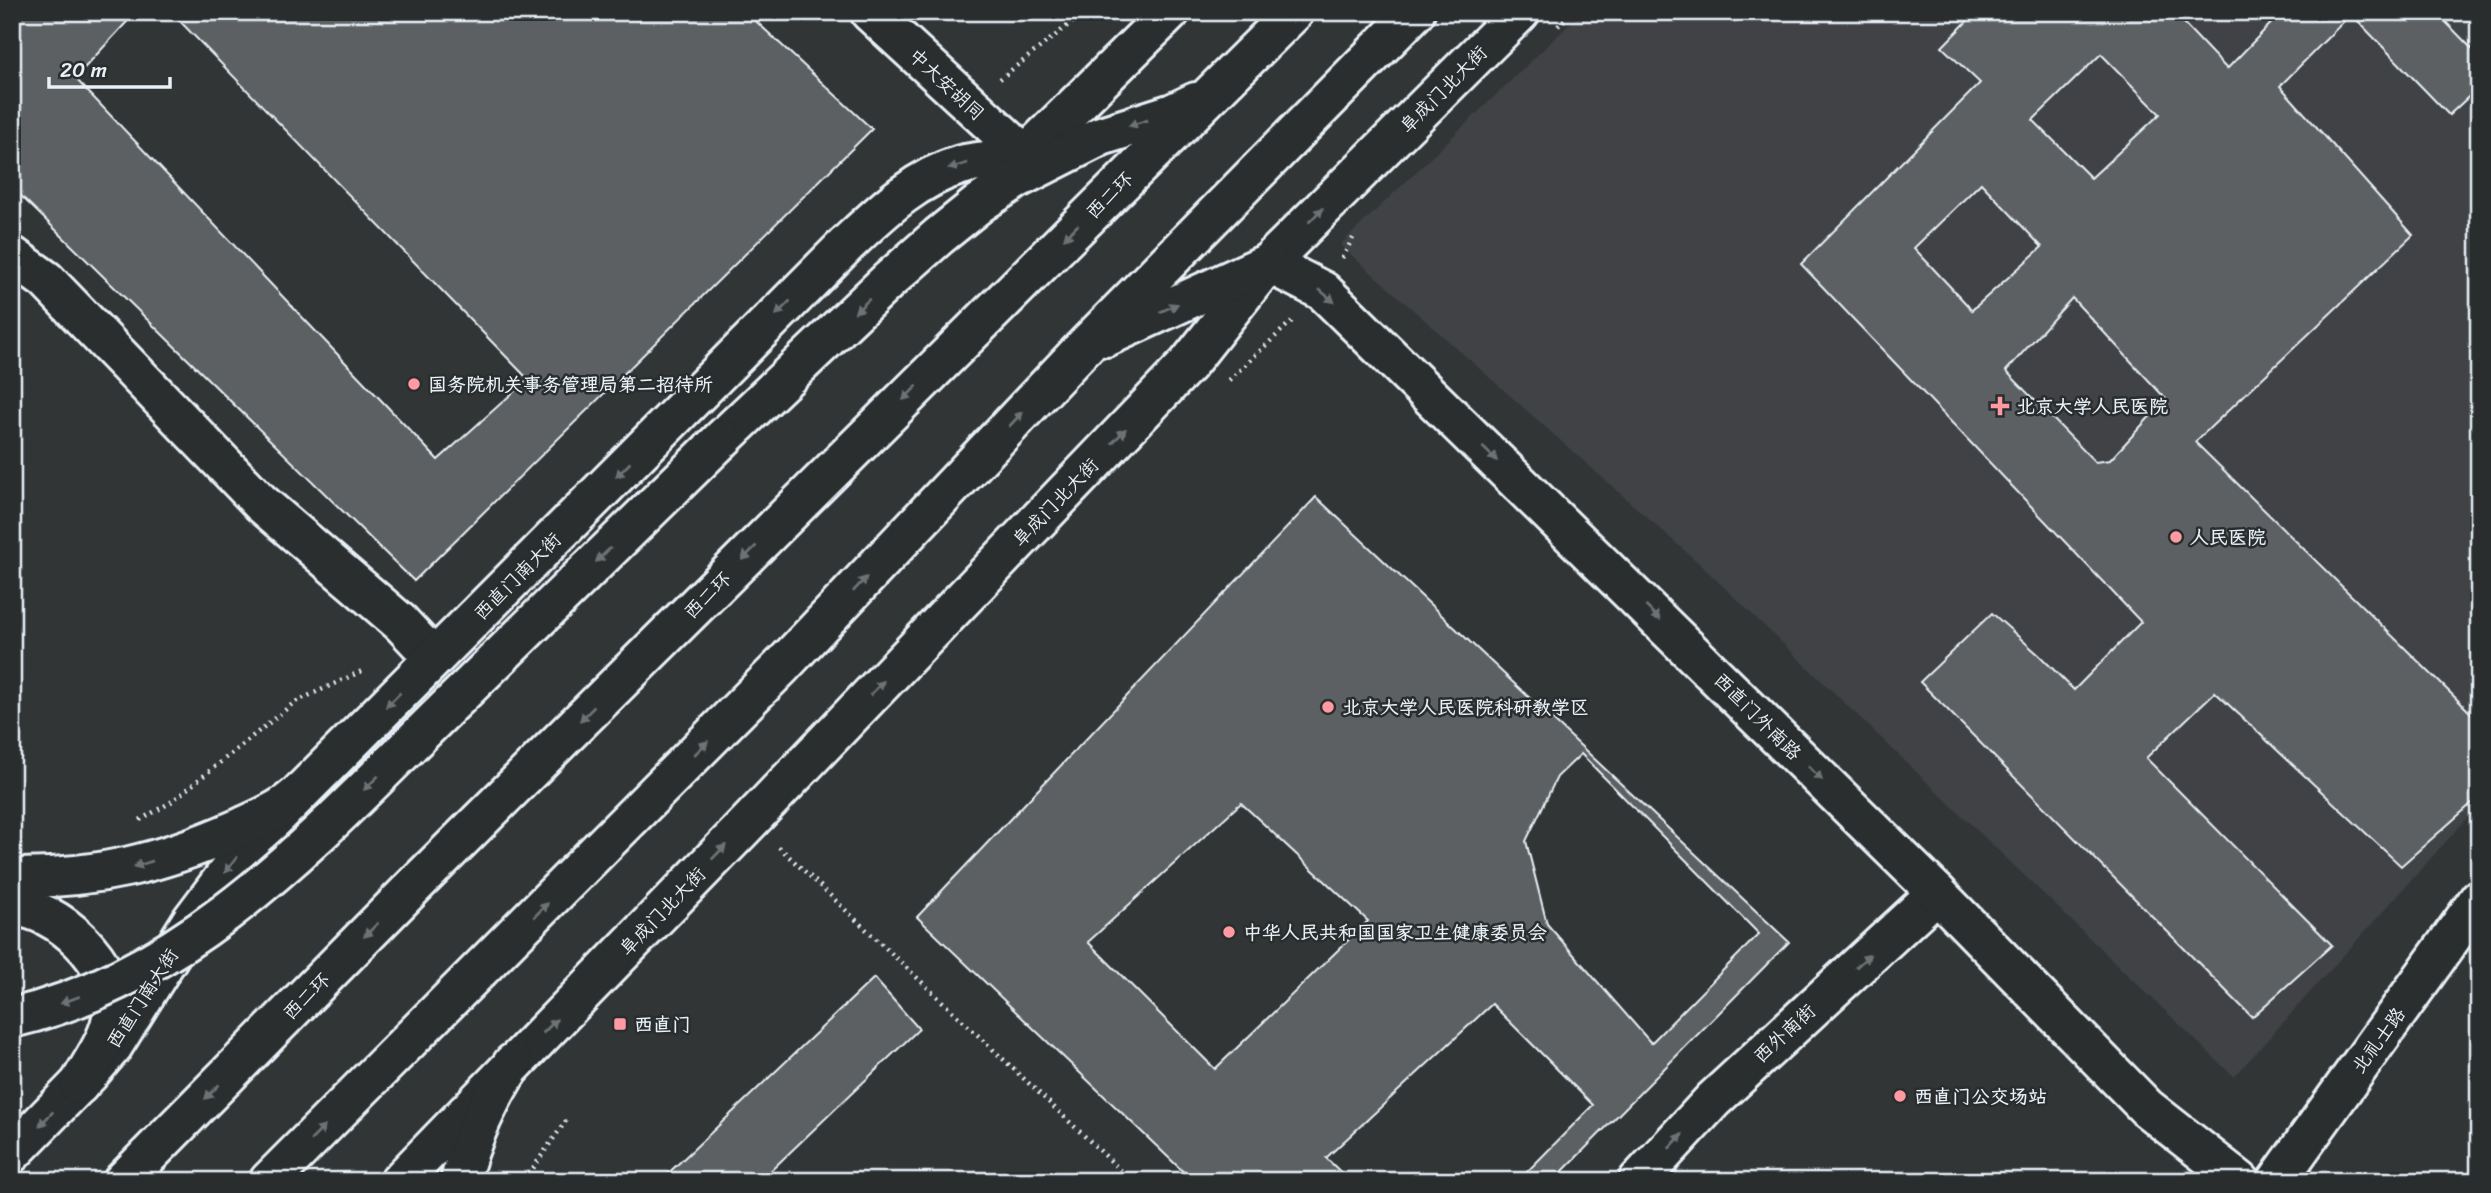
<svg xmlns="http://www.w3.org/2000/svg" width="2491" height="1193" viewBox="0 0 2491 1193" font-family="Sriracha,'LXGW WenKai TC',sans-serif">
	<rect width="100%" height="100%" fill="#323536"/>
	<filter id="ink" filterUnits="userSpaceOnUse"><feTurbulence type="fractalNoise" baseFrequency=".0143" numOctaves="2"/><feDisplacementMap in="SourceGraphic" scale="14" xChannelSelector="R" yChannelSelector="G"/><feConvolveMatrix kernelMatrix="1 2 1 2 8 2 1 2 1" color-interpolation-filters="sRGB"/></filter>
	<g filter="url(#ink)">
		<path fill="#3f4244" d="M1582,12H2479V805L2234,1077L1703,567L1340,245Z"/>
		<path fill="#5c6063" stroke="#e8f1f8" stroke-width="2" fill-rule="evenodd" d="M12,12H746L872,129L414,581L12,187Z
			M136,12H171L528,379L438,460L75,78Z
			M1976,12H2173L2227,69L2282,12H2436L2479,56V87L2449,115L2351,14L2280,86L2413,235L2195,442L2479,721V797L2401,866L2215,692L2146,758L2332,945L2252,1017L1920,682L1992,613L2039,655L2074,690L2141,622L1801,264L1980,83L1942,47ZM2101,54L2160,114L2091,178L2033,120ZM1981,183L2042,247L1972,310L1914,248ZM2072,298L2166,399L2110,460L2095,462L2006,371Z
			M1316,497L1789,942L1553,1181H1193L917,917Z
			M1581,754L1759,934L1651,1043L1547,924L1526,841L1557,777Z
			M1241,803L1368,921L1215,1069L1088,942Z
			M874,978L919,1029L760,1181H660Z
			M1492,1004L1593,1105L1518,1181H1350L1326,1158Z"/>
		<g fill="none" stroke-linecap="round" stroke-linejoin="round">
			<defs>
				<path id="minor" d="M12,256L46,280L261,503L401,623L434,658
					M1638,1181L1713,1100L1937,893"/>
				<path id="tertiary" d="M870,12L1025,155
					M1007,173L1170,12
					M1268,263L1323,291L1937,893L2147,1108L2240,1181
					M12,1153L89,1074L113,1046L192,920L250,843L847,244C881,212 915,178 961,165C982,159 1004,163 1025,155
					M400,1181L750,821L1188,364L1268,263L1520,12
					M2277,1181L2479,899"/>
				<path id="secondary" d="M12,878C96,879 161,863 238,829C257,820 278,812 294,798
					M12,907C57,906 117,965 113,1011C110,1040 92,1061 79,1085
					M460,1181C470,1140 490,1097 513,1063"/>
				<path id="trunk" d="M1106,337L1268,263
					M722,439L888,281L939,236L980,203L1018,178L1101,136L1173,113L1196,102
					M123,1181L419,881L1294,12
					M269,1181L783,665L1085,346L1415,12"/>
			</defs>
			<use href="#minor" stroke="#e8f1f8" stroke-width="44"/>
			<use href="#tertiary" stroke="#e8f1f8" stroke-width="44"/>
			<use href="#secondary" stroke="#e8f1f8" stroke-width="44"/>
			<use href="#trunk" stroke="#e8f1f8" stroke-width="44"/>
			<path stroke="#e8f1f8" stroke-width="4.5" stroke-dasharray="2 5" stroke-linecap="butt" d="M1558,26L1572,12
				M1000,79L1085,12
				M1342,258L1353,238
				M1229,380L1294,319
				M140,820L171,802L295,702L364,670
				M779,847L1132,1181
				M527,1181L535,1165L568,1118"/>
			<use href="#minor" stroke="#2a2d2e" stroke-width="38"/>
			<use href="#tertiary" stroke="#2a2d2e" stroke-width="38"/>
			<use href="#secondary" stroke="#2a2d2e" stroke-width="38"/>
			<use href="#trunk" stroke="#2a2d2e" stroke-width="38"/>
			<defs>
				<path id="trunk-bridge" d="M12,1018C194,976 322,830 450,705C541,617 631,528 722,439"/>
			</defs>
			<use href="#trunk-bridge" stroke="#e8f1f8" stroke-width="44" stroke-linecap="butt"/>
			<use href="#trunk-bridge" stroke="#2a2d2e" stroke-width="38"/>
		</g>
		<defs><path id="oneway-solid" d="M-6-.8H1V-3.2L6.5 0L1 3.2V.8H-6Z" transform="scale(1.75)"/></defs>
		<g fill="#6c7275">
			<use href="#oneway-solid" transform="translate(1138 123) rotate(163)"/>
			<use href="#oneway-solid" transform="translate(958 166) rotate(163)"/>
			<use href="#oneway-solid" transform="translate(1316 215) rotate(-45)"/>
			<use href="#oneway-solid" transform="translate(1071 232) rotate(135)"/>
			<use href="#oneway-solid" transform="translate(1327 296) rotate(40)"/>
			<use href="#oneway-solid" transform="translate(862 306) rotate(137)"/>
			<use href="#oneway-solid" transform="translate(783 308) rotate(135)"/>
			<use href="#oneway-solid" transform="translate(1169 308) rotate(-24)"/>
			<use href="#oneway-solid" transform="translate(910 393) rotate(135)"/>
			<use href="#oneway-solid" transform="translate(1016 419) rotate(-47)"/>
			<use href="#oneway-solid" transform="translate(1119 436) rotate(-46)"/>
			<use href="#oneway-solid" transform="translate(1490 454) rotate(44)"/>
			<use href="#oneway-solid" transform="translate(623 470) rotate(135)"/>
			<use href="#oneway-solid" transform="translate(749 553) rotate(135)"/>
			<use href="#oneway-solid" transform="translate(603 555) rotate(136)"/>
			<use href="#oneway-solid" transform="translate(860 584) rotate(-47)"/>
			<use href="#oneway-solid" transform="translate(1653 613) rotate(44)"/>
			<use href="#oneway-solid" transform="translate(877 688) rotate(-46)"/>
			<use href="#oneway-solid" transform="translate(393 700) rotate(135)"/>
			<use href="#oneway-solid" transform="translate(587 714) rotate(135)"/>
			<use href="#oneway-solid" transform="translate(701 748) rotate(-45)"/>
			<use href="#oneway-solid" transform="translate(1815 773) rotate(45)"/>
			<use href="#oneway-solid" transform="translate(371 783) rotate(136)"/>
			<use href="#oneway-solid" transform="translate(719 852) rotate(-46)"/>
			<use href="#oneway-solid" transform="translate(143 864) rotate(163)"/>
			<use href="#oneway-solid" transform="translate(231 865) rotate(128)"/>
			<use href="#oneway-solid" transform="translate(541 910) rotate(-45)"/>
			<use href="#oneway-solid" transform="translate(371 930) rotate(135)"/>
			<use href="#oneway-solid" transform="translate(1863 961) rotate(-42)"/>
			<use href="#oneway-solid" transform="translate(70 1000) rotate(159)"/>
			<use href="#oneway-solid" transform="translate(550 1026) rotate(-45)"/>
			<use href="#oneway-solid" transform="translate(212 1092) rotate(135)"/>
			<use href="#oneway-solid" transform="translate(46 1119) rotate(134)"/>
			<use href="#oneway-solid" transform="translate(318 1133) rotate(-45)"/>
			<use href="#oneway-solid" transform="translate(1676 1141) rotate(-47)"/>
		</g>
	</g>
	<g fill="#ff9aa2" stroke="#2a2d2e" stroke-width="2.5">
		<circle cx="414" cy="384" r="7"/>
		<path d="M1996.5 395.5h7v7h7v7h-7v7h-7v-7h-7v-7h7z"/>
		<circle cx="2176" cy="537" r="7"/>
		<circle cx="1328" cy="707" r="7"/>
		<circle cx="1229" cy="932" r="7"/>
		<rect x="613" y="1017" width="14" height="14" rx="3.5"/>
		<circle cx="1900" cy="1096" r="7"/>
	</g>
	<g text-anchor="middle" stroke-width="5" stroke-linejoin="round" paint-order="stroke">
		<g font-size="19" fill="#e8f1f8" stroke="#2a2d2e">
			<text transform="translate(947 84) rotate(43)" y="7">中大安胡同</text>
			<text transform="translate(1443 89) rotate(-45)" y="7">阜成门北大街</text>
			<text transform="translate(1109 195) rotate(-45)" y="7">西二环</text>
			<text transform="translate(1055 502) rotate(-46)" y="7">阜成门北大街</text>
			<text transform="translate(517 576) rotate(-45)" y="7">西直门南大街</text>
			<text transform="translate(707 595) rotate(-45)" y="7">西二环</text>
			<text transform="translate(1758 716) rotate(45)" y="7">西直门外南路</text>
			<text transform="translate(662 911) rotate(-46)" y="7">阜成门北大街</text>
			<text transform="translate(306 996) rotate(-45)" y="7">西二环</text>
			<text transform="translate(142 998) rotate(-57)" y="7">西直门南大街</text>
			<text transform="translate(1784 1033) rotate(-43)" y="7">西外南街</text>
			<text transform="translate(2378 1040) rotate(-54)" y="7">北礼士路</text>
		</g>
		<g font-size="19" font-weight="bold" fill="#e8f1f8" stroke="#2a2d2e" text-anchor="start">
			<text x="428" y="391">国务院机关事务管理局第二招待所</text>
			<text x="2016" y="413">北京大学人民医院</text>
			<text x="2190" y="544">人民医院</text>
			<text x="1342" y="714">北京大学人民医院科研教学区</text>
			<text x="1243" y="939">中华人民共和国国家卫生健康委员会</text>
			<text x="634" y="1031">西直门</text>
			<text x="1914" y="1103">西直门公交场站</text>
		</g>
	</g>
	<rect width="2491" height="1193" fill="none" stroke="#2a2d2e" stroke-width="42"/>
	<rect x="21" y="21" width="2449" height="1151" fill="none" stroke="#e8f1f8" stroke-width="2.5" filter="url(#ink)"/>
	<path d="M49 77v10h121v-10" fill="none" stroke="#e8f1f8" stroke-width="3.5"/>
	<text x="60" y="77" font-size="21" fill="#e8f1f8" stroke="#2a2d2e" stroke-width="5" paint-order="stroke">20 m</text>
</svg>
